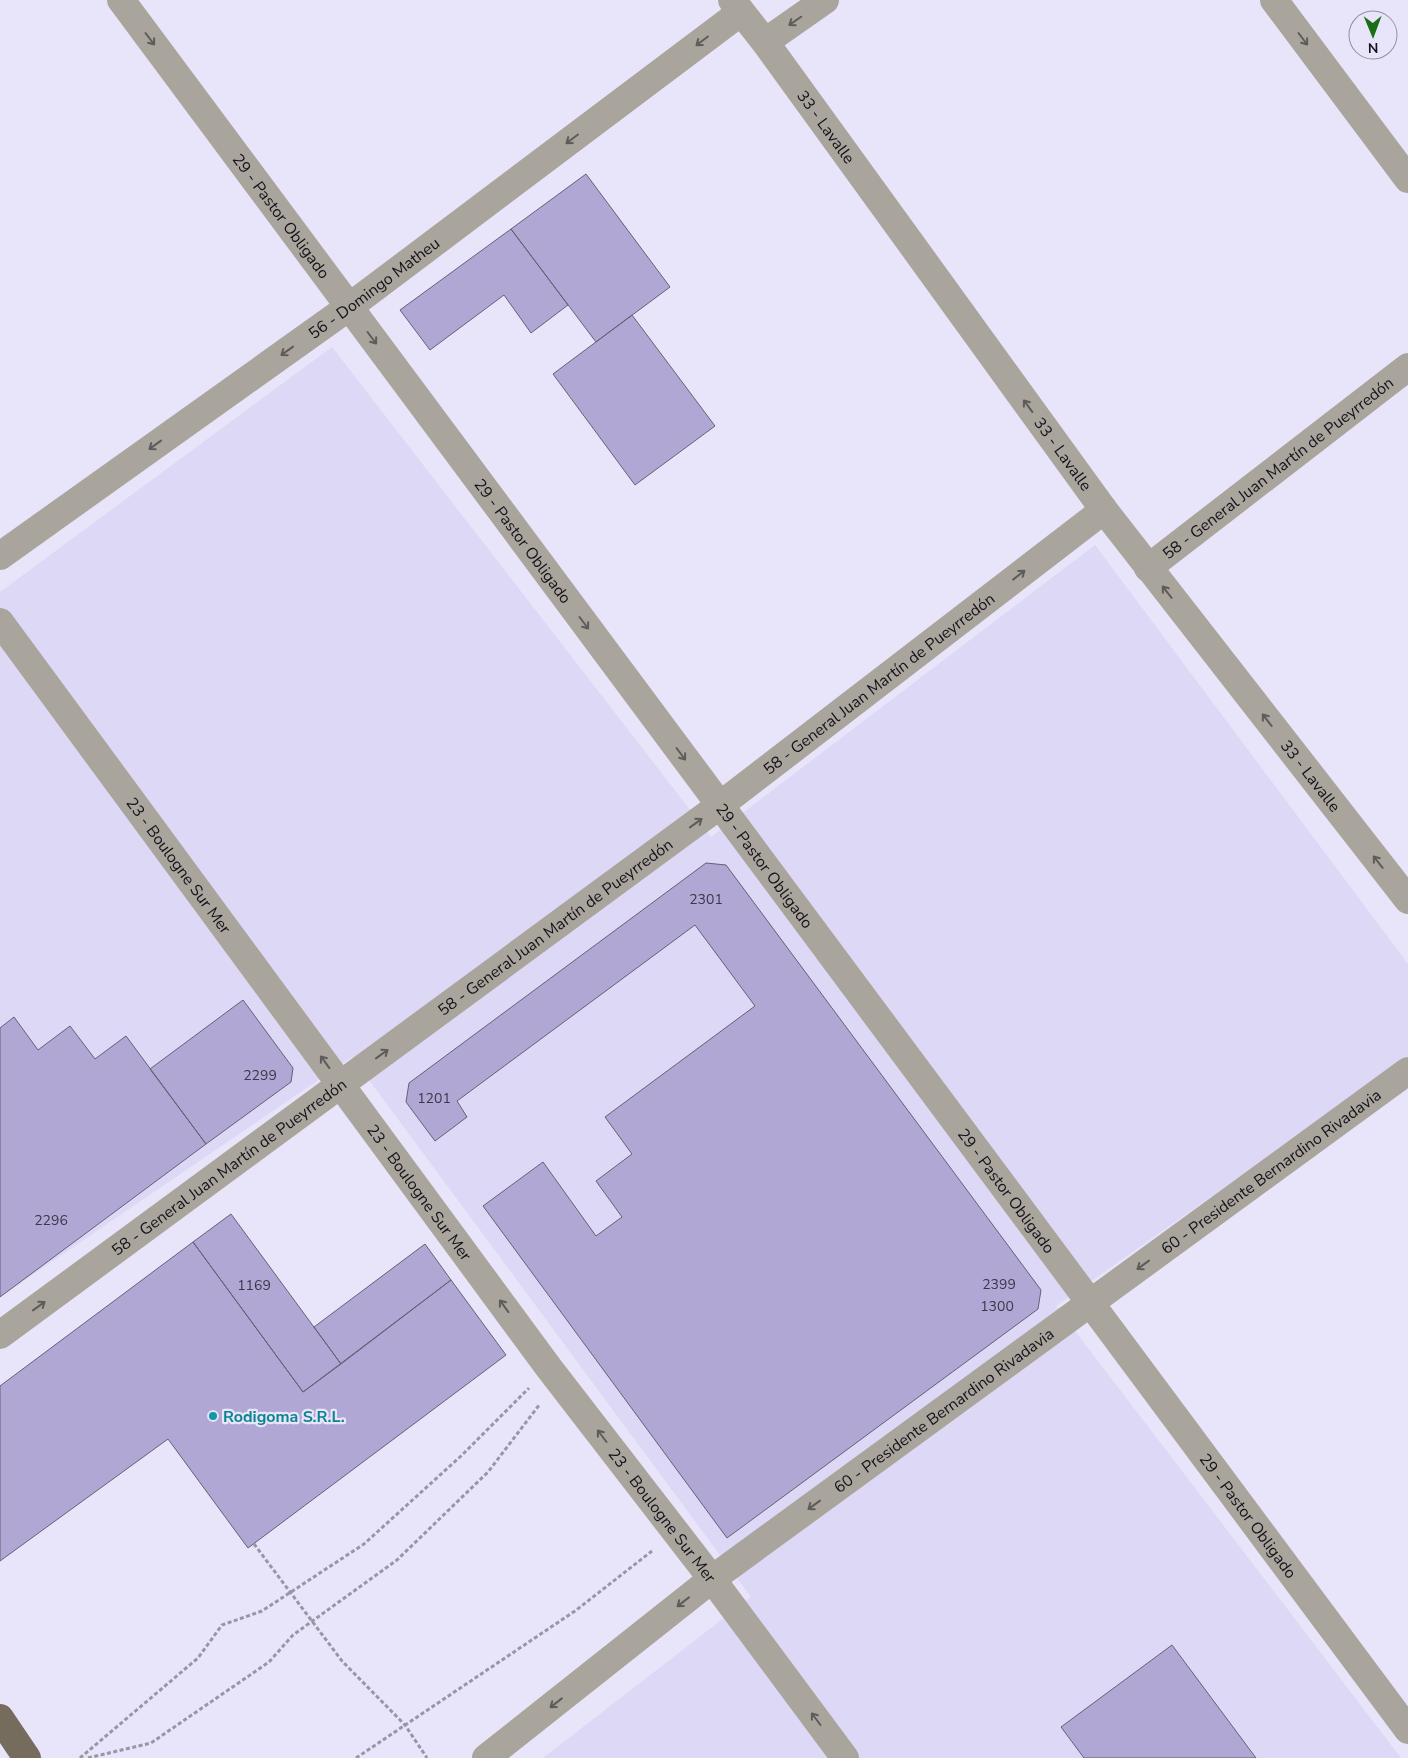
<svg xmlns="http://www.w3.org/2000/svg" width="1408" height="1758" viewBox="0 0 1408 1758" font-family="'Nunito Sans',sans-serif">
	<rect width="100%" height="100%" fill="#e8e4fa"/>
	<path fill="#ddd8f5" d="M332,347L711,837L1095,545L1408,964V1058L1056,1306L1401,1758H543L751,1597L352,1057L0,1297V592Z"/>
	<path fill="#b0a7d4" stroke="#656174" d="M586,174L670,287L596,342L511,229Z
		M511,229L568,305L531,333L504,295L430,350L400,310Z
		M632,315L715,426L635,485L553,374Z
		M706,863L726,865L1041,1290L1038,1309L727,1538L483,1206L543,1162L596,1236L622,1217L596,1181L632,1154L605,1117L755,1006L695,925L457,1101L467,1117L435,1141L406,1102L409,1083Z
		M243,1000L293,1068L291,1082L206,1144L150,1069Z
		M14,1017L38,1050L70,1026L95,1059L126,1036L206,1144L0,1297V1028Z
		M231,1214L341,1364L303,1392L193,1242Z
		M193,1242L303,1392L451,1280L506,1355L248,1548L168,1439L0,1561V1386Z
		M425,1244L451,1280L341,1364L314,1327Z
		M1172,1645L1256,1758H1084L1061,1727Z"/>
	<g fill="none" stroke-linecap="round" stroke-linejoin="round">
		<path stroke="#9995a6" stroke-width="3" stroke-dasharray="4 2.5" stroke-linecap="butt" d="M254,1544L342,1661L405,1725L427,1758
			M80,1758L198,1658L222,1625L262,1611L364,1544L461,1456L529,1388
			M88,1758L151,1743L269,1662L293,1635L397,1560L488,1472L540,1404
			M356,1758L575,1611L652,1551"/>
		<g stroke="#a9a49c" stroke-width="28">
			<path id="s1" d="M121,0L1408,1730"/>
			<path id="s2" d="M732,0L765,42L1104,510L1408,900"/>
			<path d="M1274,0L1408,179"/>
			<path d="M765,42L825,0"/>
			<path id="s3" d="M0,556L349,307L741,12"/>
			<path id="s4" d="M1148,568L1408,367"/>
			<path id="s5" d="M0,622L549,1368L712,1579L845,1758"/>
			<path id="s6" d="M0,1335L719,806L1104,510"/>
			<path id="s7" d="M486,1758L712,1579L1408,1071"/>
		</g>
		<path stroke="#766c5d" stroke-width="28" d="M0,1718L27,1758"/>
	</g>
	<defs><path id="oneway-shaft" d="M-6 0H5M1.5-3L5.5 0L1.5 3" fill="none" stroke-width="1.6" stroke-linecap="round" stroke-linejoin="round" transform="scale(1.25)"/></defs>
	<g stroke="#5e5b5b">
		<use href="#oneway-shaft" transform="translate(795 21) rotate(145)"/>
		<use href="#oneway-shaft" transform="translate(150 39) rotate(53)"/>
		<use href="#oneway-shaft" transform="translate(1303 39) rotate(53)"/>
		<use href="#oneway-shaft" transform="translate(702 41) rotate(143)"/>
		<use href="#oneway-shaft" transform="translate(572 139) rotate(143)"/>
		<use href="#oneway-shaft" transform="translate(372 338) rotate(53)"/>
		<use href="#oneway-shaft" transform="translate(287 351) rotate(144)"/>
		<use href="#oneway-shaft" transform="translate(1028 406) rotate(-126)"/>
		<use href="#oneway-shaft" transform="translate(155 445) rotate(144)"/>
		<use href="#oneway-shaft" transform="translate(1019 575) rotate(-38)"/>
		<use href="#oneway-shaft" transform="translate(1167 592) rotate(-128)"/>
		<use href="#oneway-shaft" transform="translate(584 623) rotate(53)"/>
		<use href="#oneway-shaft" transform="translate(1267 720) rotate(-128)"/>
		<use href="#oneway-shaft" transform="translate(681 754) rotate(53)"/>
		<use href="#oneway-shaft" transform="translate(696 823) rotate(-36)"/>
		<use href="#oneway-shaft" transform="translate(1378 862) rotate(-128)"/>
		<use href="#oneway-shaft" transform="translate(382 1054) rotate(-36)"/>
		<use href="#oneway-shaft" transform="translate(325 1062) rotate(-126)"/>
		<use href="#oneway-shaft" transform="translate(1143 1265) rotate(144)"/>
		<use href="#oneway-shaft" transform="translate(39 1306) rotate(-36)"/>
		<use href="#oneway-shaft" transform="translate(504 1306) rotate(-126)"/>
		<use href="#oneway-shaft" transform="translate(602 1436) rotate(-127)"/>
		<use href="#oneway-shaft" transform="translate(814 1505) rotate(144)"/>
		<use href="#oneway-shaft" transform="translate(683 1602) rotate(142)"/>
		<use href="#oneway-shaft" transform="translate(556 1703) rotate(142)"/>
		<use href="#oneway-shaft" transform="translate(816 1719) rotate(-127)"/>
	</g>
	<circle fill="#0f9aa8" stroke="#e8e4fa" stroke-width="2" cx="213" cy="1416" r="5"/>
	<g text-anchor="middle" stroke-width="4.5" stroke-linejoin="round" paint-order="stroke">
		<g font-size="14" fill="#3b3748">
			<text x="706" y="904">2301</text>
			<text x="260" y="1080">2299</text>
			<text x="434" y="1103">1201</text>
			<text x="51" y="1225">2296</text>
			<text x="999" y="1289">2399</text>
			<text x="254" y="1290">1169</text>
			<text x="997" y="1311">1300</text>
		</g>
		<g font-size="16" fill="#14121a" stroke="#e8e4fa">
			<text dy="6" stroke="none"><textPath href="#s2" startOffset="158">33 - Lavalle</textPath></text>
			<text dy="6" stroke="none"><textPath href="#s1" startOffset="269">29 - Pastor Obligado</textPath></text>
			<text dy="6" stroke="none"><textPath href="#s3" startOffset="460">56 - Domingo Matheu</textPath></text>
			<text dy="6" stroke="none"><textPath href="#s2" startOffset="562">33 - Lavalle</textPath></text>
			<text dy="6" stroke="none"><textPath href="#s4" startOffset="164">58 - General Juan Martín de Pueyrredón</textPath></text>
			<text dy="6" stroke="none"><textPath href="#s1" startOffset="674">29 - Pastor Obligado</textPath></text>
			<text dy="6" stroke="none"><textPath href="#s6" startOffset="1094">58 - General Juan Martín de Pueyrredón</textPath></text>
			<text dy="6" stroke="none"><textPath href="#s2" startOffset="968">33 - Lavalle</textPath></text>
			<text dy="6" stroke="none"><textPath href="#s5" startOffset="302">23 - Boulogne Sur Mer</textPath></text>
			<text dy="6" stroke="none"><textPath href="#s1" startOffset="1079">29 - Pastor Obligado</textPath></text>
			<text dy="6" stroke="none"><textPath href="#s6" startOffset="689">58 - General Juan Martín de Pueyrredón</textPath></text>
			<text dy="6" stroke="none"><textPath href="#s6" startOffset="284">58 - General Juan Martín de Pueyrredón</textPath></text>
			<text dy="6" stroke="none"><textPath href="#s7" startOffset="980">60 - Presidente Bernardino Rivadavia</textPath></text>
			<text dy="6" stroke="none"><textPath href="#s1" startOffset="1484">29 - Pastor Obligado</textPath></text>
			<text dy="6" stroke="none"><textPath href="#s5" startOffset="708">23 - Boulogne Sur Mer</textPath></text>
			<text dy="6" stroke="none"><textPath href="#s7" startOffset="575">60 - Presidente Bernardino Rivadavia</textPath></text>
			<text dy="6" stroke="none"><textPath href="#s1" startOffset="1889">29 - Pastor Obligado</textPath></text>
			<text dy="6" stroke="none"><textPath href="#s5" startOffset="1112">23 - Boulogne Sur Mer</textPath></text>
		</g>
		<g font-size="16" font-weight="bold" fill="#0d838f" stroke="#e8e4fa" text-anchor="start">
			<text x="223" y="1422">Rodigoma S.R.L.</text>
		</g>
	</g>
	<g transform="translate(1373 35) rotate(179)"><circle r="24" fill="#e8e4fa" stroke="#9390a0"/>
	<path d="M0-4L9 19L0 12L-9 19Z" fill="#1b6e15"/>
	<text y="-8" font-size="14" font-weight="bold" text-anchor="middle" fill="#14121a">N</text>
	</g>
</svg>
